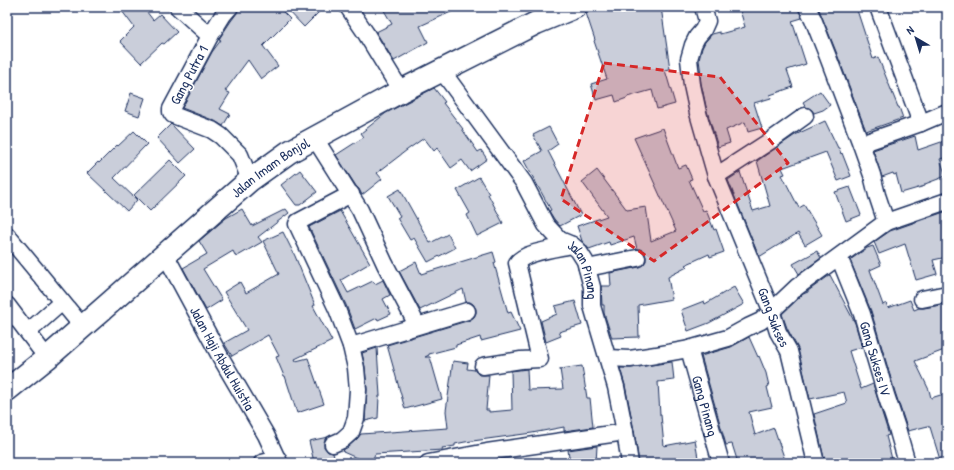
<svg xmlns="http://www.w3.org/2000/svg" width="954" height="470" viewBox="0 0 954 470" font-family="'Patrick Hand',sans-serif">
	<rect width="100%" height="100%" fill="#fff"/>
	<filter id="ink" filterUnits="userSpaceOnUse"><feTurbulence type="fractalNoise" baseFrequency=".025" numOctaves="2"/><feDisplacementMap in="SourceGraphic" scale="8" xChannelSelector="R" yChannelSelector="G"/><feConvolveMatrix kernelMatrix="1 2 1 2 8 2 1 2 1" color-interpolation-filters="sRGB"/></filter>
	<g filter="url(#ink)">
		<path fill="#caceda" stroke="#1b2f5e" d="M119,7H143L153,20L160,14L177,32L164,44L162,43L141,63L120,41L134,27Z
			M239,7H278L290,19L263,46L278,66L261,79L248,60L225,91L230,93L220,109L230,114L223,126L215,121L182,108L212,52L221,40L219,39L231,21L237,13Z
			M285,7H324L304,27Z
			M382,7H462L420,26L428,42L394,61L376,32L392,24Z
			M600,7H621L623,14L640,7H661L670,69L665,70L675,104L657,109L652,90L627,97V98L616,102L614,95L596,100L591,84L607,79L594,41L595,40L586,13V12Z
			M739,7H798L802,18L792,21L806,64L787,70L793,87L770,95L771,98L754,103L762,128L748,132L745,122L726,130L730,143L718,147L707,111L701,83L700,74H701L699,60L702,48L705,42L712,34L720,32V34L745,27Z
			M818,7H856L873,59L878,57L898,107H899L903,118L866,131L837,54Z
			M434,88L445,102L443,103L463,129H462L478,152L481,150L487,159L470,171L462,160L451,168L437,148L434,151L424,138L407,150L377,173L382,179L362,195L359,189L356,186L336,155L364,137L361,133L386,113Z
			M820,91L830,105L823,110L814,113L812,110L809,108L806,107L803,102Z
			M131,93L145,98L139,116L125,111Z
			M825,121L838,148H839L841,154L842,153L851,176L838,181L826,152L782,168L785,174L782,175L799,208L804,205L822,235L805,245L798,233L759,257L728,180L740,172L753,211L770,206L757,161L795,135Z
			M171,124L195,149L180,163L157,138Z
			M549,127L558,144L548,151L581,215L560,226L554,219L549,211L551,210L524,161L542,151L533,135Z
			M663,128L678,168L686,165L692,179L689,180L703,211L706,210L714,230L716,229L724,252L710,257L709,254L685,265L687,267L668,277L672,299L638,305L639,337L612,338L604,313V305H602L601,286H611L610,273L639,267L643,265L646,261V257L644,251L640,249H637L634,237L610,245L609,242L589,249L582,241L577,226L607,216L582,182L597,170L627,210L646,207L651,241L676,231L634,138Z
			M134,131L147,144L114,178L137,200L127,211L87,173L98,162L99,163L117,145L118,146Z
			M915,136L918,150L947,140V157L940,159L946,176L925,184V186L901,193L896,174L894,175L893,173L882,177L873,150Z
			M170,160L186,176L150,211L134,195Z
			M300,170L317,192L300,205H296L281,185Z
			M479,177L489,194H488L503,223L477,236L467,215L470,213L457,190Z
			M850,187L861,215L846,221L835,192Z
			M400,189L430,243L448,234L455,248L428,262L414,238L410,240L397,218L400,216L388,196Z
			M242,209L252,226L286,209L289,213L258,237L262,242L236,257L233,251L203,269L222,300L206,310L183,268L207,254L199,241L226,218Z
			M340,211L370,263L341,280L348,293L373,281L375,284L383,280L390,295L383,299L391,314L378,320L377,318L355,329L346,305L309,227Z
			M947,211V257L933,260L937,274L916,280L905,244L879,254L874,242L890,231Z
			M283,232L295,256L315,305L313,306L332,341L295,359L296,361L308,358L324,404L297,413L285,376H284L276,357L279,356L268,335L232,356L224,343L247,330L224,292L240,282L246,293L279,274L263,241Z
			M873,246L881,265L870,270L883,305L886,303L888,308L910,300L914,310L919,308H924L947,304V349L915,361L929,390L931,398L947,393V463H941L930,427H928V426L908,431L895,392L871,311L850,260L867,248Z
			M817,251L821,258L799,274L793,264Z
			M493,252L496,262L494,263L508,313L511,312L520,331L481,341L480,337L456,345V347L429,354V355L425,357H430L442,399L405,409L387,345L470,320L474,317L476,313V309L473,304L470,302H466L463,289L420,310L399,271L416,262L421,274Z
			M830,275L855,323L862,347L849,351L861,389L873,384L889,435L886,436L892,459L877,463H825L814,414L847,403L844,392L810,399L798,349L787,328L782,314L803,294L808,292V291Z
			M734,287L744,304L709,323L688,331L681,310L704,301L705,304Z
			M575,301L582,325L559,332L561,336L546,342L541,321L557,314L555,306Z
			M749,337L758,357L759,356L766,373L769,386L767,387L772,407L749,412L755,435L774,428L786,463H738L732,444L726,445L701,356L731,347Z
			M377,348L380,396H379L378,418L365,421L367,389L365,367L362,353Z
			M453,361L468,363L467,369L475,370L479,375H489L486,410H489V412L512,410L511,371L527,369L528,390L563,389L560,369L582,366L587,398H590L593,427L564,431V427L532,433L465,442L455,444V446L442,448L443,450L375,454L371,463H368L343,452L344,449L348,447L357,439L361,434L448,428L446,411Z
			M672,362L674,380L658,382L660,415H661L664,446L695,440L698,458L667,463H639L634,430L625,385L620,368H631Z
			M328,437L325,439L324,443V447L328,452L333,453L334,457L314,462L309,441Z
			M597,446L596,463H570L568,450Z"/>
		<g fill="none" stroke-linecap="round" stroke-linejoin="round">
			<defs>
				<g id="minor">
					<path d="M178,7L210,36"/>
					<path d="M230,7L223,15L210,36L171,109V112L173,115L212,130L221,136L240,155L250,180"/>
					<path d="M348,7L365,32L401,91"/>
					<path id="s1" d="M703,7L707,21L703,30L697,37L693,45L689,59L692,85L698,113L716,176L771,310L778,332L789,351L816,463"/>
					<path d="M878,7L921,123"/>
					<path id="s2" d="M442,71L524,183L546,225L560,240L572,245L578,250L585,261L592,287V306L616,387L625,432L630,463"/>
					<path d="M314,137L360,210L385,264L417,325"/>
					<path d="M861,144L921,123L947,112"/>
					<path d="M716,176L770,141L805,116"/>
					<path d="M886,222L947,201"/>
					<path d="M7,235L82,326"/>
					<path id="s3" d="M165,254L221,358L266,435L279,463"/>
					<path id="s4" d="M839,257L862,314L886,395L897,428L907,463"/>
					<path d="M587,268L637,258"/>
					<path d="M922,299L947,294"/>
					<path d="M7,305L47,358"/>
					<path d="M28,332L62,302"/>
					<path d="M351,346L467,311"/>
					<path id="s5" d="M689,349L721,463"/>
					<path d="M608,358L630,359L656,355L689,349L728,338L748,327L761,321L797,287L886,222L877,195L872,175L861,144L828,57L813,19L807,7"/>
					<path d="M483,366L521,360L540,359L517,263C524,252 559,248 572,245"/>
					<path d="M333,444L342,440L351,432L356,418L358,390L356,368L351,346L337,309L297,224L298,222L351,194"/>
					<path d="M262,463L278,459"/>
					<path d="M428,463L487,452L625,432"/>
				</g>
				<g id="highway">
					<path id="s6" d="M7,390L47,358L250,180L289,152L401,91L536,23L575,7"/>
				</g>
			</defs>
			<use href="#minor" stroke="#1b2f5e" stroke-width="19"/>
			<use href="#highway" stroke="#1b2f5e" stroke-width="25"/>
			<use href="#minor" stroke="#fff" stroke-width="16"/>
			<use href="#highway" stroke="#fff" stroke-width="22"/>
		</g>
	</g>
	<path fill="#d62828" fill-opacity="0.2" stroke="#d62828" stroke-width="3" stroke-dasharray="8 5" stroke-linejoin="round" d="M604,63L720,77L788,163L654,261L561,199Z"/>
	<g text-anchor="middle" stroke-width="3" stroke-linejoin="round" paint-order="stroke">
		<g font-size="14" fill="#1b2f5e" stroke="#fff">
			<text transform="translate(189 75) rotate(-62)" y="5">Gang Putra 1</text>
			<text dy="5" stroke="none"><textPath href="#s6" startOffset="345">Jalan Imam Bonjol</textPath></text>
			<text dy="5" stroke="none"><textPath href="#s2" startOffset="248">Jalan Pinang</textPath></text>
			<text dy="5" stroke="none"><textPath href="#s1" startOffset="330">Gang Sukses</textPath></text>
			<text dy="5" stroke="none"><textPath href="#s3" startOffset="119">Jalan Haji Abdul Huistia</textPath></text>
			<text dy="5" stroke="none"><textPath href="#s4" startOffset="108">Gang Sukses IV</textPath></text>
			<text dy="5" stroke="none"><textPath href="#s5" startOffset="59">Gang Pinang</textPath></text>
		</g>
	</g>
	<rect width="954" height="470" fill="none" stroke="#fff" stroke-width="24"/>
	<rect x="12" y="12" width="930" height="446" fill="none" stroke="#1b2f5e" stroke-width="1.5" filter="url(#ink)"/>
	<g transform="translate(916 38) rotate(322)" stroke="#ffffff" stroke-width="3" paint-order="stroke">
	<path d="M0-3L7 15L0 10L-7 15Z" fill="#1b2f5e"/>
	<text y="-6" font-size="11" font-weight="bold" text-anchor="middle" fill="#1b2f5e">N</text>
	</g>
</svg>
